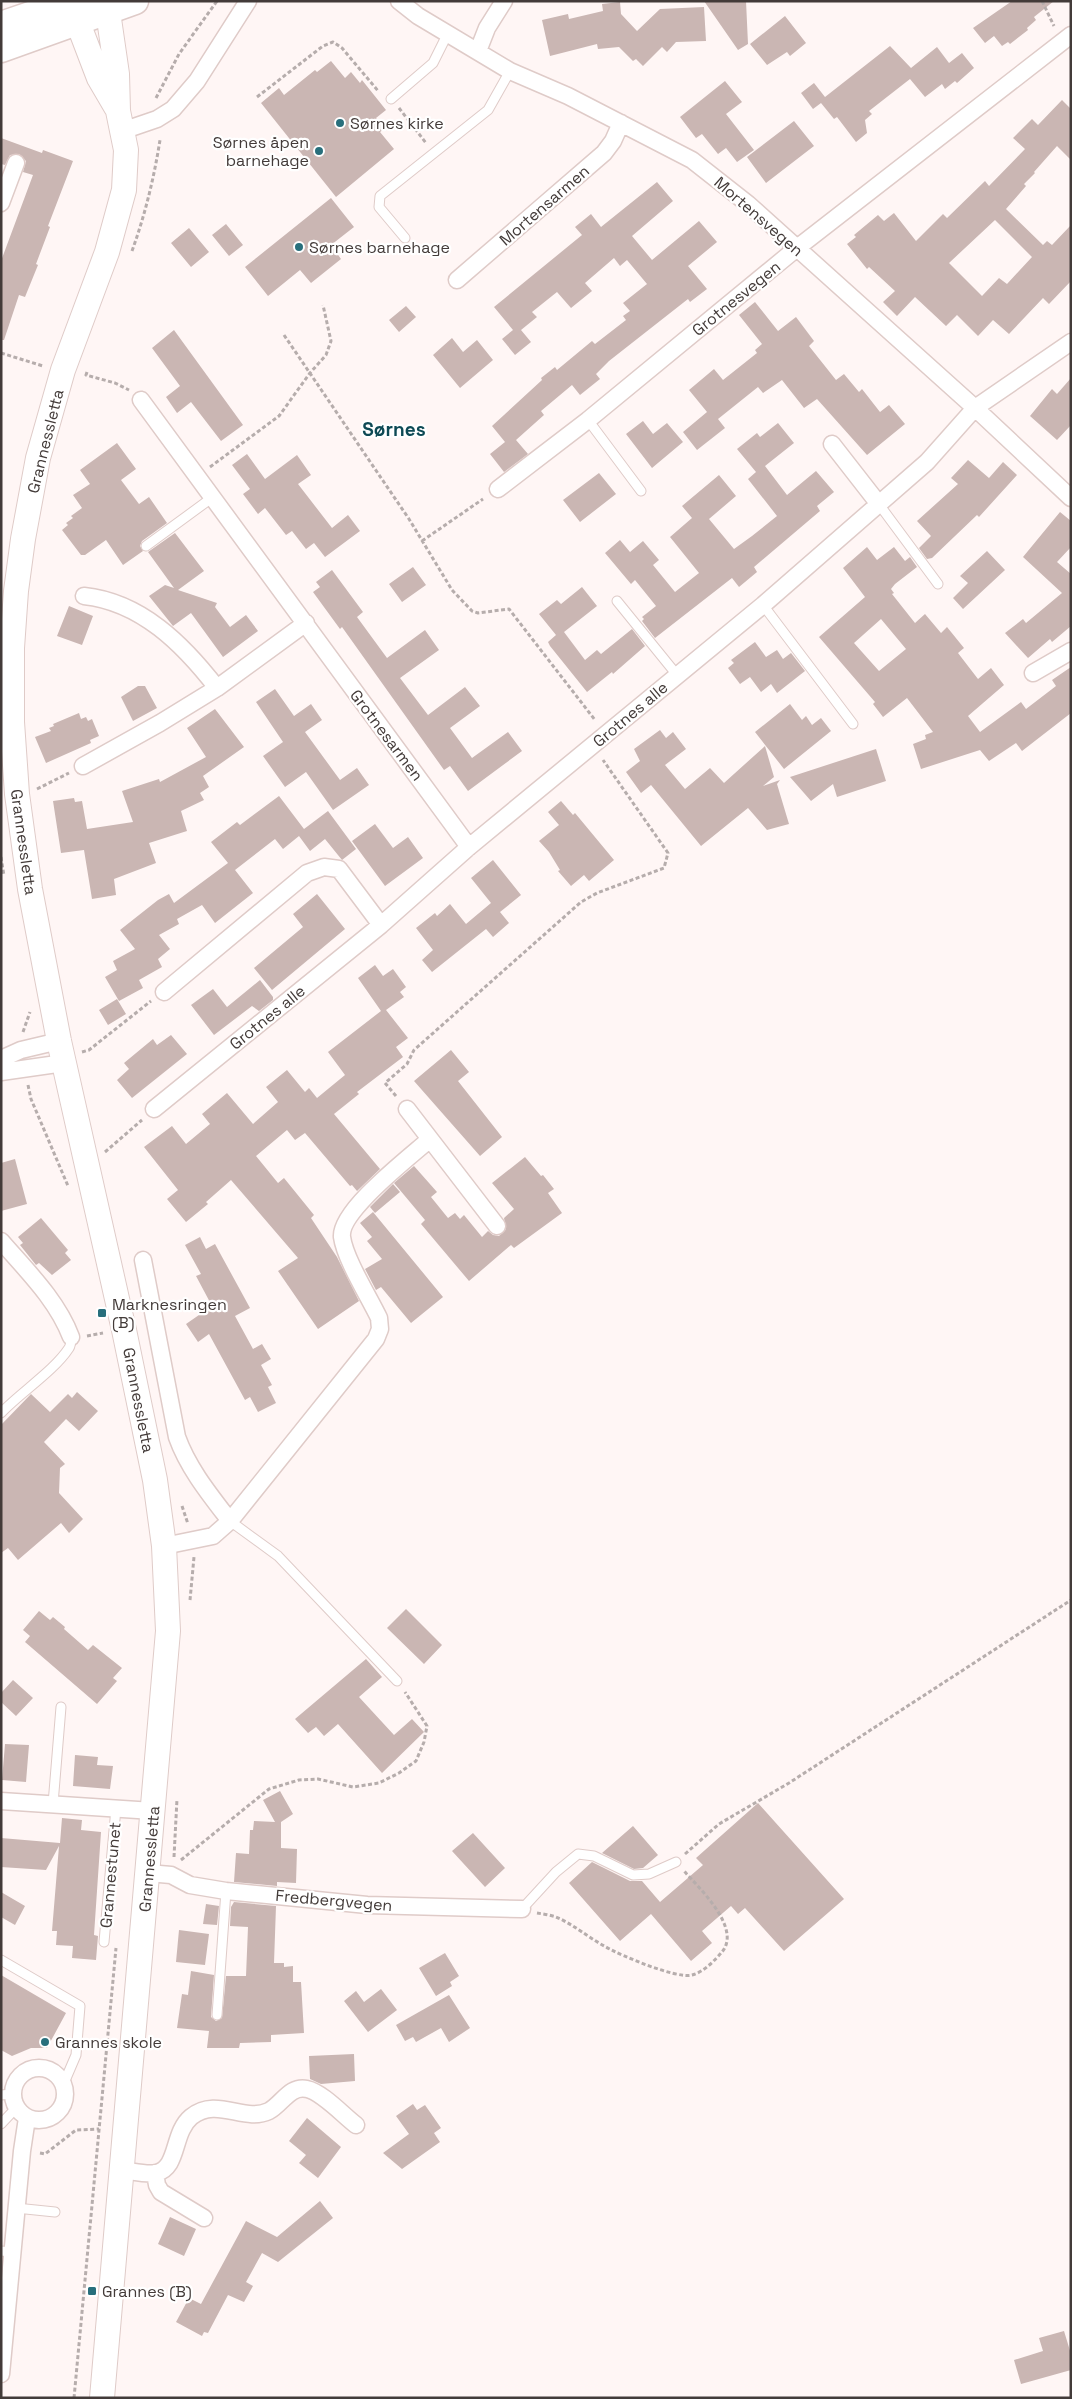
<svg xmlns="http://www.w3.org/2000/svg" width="1072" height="2399" viewBox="0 0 1072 2399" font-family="'Space Grotesk',sans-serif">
	<rect width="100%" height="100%" fill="#fff6f5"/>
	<path fill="#cab6b3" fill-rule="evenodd" d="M704,1H746L748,44L738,50Z
		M1012,1H1054L1034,17L1036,20L1027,28L1028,30L1010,44L1008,42L1002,46L994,36L985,43L973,28Z
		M620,2L621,14L637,31L660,9L704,7L706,41L676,42L667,52L662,47L643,66L636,59L633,61L619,47L598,49L597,44L550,56L542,20L568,14L569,19L603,11L602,4Z
		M785,16L806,43L790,56L787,52L767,65L750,44Z
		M890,46L911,68L937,47L949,63L962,53L974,68L957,83L955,81L945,89L942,84L925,97L910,79L869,111L872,114L865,120L867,133L856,142L837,117L834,119L821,103L813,109L801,93L814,83L825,97Z
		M331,61L345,78L351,72L360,83L362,80L386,110L376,118L384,129L380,132L394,149L336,197L261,103L279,88L284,95L315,70L317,72Z
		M725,81L742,102L726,114L754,150L737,162L726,148L718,154L702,134L696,138L680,117Z
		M1062,100L1071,109V160L1057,146L1034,172L1035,173L1024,184L1026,186L1006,209L1043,245L1047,241L1052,245L1071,225V281L1049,304L1043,298L1009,334L993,320L978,336L957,315L946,326L915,297L897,316L883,302L895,291L869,267L867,269L847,244L856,237L854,235L878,215L884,221L894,213L916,241L943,214L947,218L985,181L989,186L1025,149L1013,138L1032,119L1038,125ZM995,220L1032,257L1007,284L999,278L982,296L949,263Z
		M794,121L814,146L766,183L747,157Z
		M1,138L42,153L43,150L73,161L48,226L50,227L36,264L38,265L25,297L19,295L4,340H1V261L33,175L23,172L26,161L19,154L10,155L5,165L1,164Z
		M657,182L673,201L632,236L652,260L699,221L717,242L688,266L707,289L690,302L688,299L609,361L596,374L600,379L580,395L572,385L541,411L544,415L516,440L528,454L504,472L490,454L505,442L492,426L542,380L541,378L555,367L557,370L592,341L595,344L626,320L623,316L630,311L623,303L647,284L627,260L620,266L614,258L585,283L592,291L571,308L557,292L532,312L537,317L521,330L531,342L515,355L502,339L513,330L494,307L582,235L575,227L591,214L601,227Z
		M331,198L354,227L331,245L341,259L311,283L300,270L268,296L245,267Z
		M226,224L243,245L229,256L212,235Z
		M189,228L209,252L191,267L171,243Z
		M755,302L778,331L796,317L814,341L809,346L836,380L844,374L859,392L862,389L880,412L889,405L905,424L867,455L817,399L804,408L782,380L763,393L758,387L718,419L725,428L697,450L683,432L707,412L689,390L714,369L723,380L757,353L755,350L762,344L739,315Z
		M406,306L416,317L399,332L389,320Z
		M174,330L243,425L221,441L191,402L177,413L166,397L180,386L152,348Z
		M452,338L463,352L477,340L493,360L460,388L433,355Z
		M1071,378V425L1057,440L1030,416L1052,389L1057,394Z
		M643,421L653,434L667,423L683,442L652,468L626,434Z
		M778,423L794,443L765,466L787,495L816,471L834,492L817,506L820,511L754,567L757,572L739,587L732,578L655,638L642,621L644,619L642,617L656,606L635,580L631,584L605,553L620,540L630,552L643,541L659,560L653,565L675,592L699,573L670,537L692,518L682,506L719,475L736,496L709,519L734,549L752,536L777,516L748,479L756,472L737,449L757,433L760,437Z
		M117,443L136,469L121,480L139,504L149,497L167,523L142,541L140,546L143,551L123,565L106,540L85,555H81L62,530L68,525L66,523L73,518L71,516L82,508L73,495L90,484L80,470Z
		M247,454L265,479L297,455L311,475L298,484L332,528L348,515L360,531L325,557L314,543L306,549L292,531L286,535L265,508L258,514L243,494L250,489L232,465Z
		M968,460L989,478L1003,462L1017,475L979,517L977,515L932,558L927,559L919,548L931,536L917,521L958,484L951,478Z
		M599,473L616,494L580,522L563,500Z
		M1060,512L1071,521V547L1057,562L1071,574V626L1052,642L1050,639L1028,658L1005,633L1023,619L1026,623L1062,593L1023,557Z
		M175,533L204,571L178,590L217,603L215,607L230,627L246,615L258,631L223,657L191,613L173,626L149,596L165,585L174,588L148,552Z
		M867,547L877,560L894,547L905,561L910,557L917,567L895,584L891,589L894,593L892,594L915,623L925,614L941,633L947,627L964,648L958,653L978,679L991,668L1004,685L968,716L980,732L1021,702L1026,709L1056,686L1052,680L1071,667V713L1022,751L1016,743L989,761L980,750L921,769L913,744L926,739L925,735L933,732L907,698L883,717L873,704L875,702L819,637L865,597L843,568ZM881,619L906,649L879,671L854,643Z
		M987,551L1005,570L963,609L953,598L968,583L960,576Z
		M413,567L426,585L402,602L389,584Z
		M332,570L363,612L357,617L387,658L425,630L439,650L400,678L428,715L465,687L480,706L450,728L472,758L508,732L522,751L468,791L450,766L444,770L342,627L340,629L313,592L320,587L316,582Z
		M582,587L597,606L564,632L585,660L597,650L601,654L632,629L645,646L613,674L612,672L587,692L550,646L548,642L556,635L539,614L557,600L561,604Z
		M69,606L93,616L82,645L57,636Z
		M755,642L766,657L777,650L783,659L791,653L805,671L777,693L771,684L761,692L750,677L740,684L728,668L734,663L731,660Z
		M138,686H145L157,708L133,721L121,697Z
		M275,689L294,716L311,704L322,720L305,732L340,780L357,768L369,785L333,810L306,772L285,787L263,756L283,742L256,702Z
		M790,704L802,720L806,716L812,725L821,718L831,731L784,769L755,732Z
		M215,709L244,747L203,776L209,787L200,793L204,800L181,811L187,831L149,843L156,863L114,879L116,895L92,899L84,850L61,853L53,801L74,798L75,802L82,801L87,829L133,822L122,791L159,779L160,782L206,757L187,728Z
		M79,713L81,719L86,717L88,721L92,719L99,736L90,740L91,743L46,763L35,737L51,731L49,728L54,726L53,724Z
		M660,730L666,738L673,732L686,749L665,765L685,789L710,768L724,783L765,746L774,777L763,786L780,780L777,784L789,824L767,830L748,808L701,846L651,785L641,793L626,772L640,761L634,749Z
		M876,749L886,781L837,797L833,784L811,801L790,777Z
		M279,796L304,829L328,811L356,849L342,860L325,839L310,851L299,836L283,849L275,839L235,870L253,893L215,923L202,905L177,919L179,924L159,935L170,949L158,959L162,967L139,980L143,988L119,1001L105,977L117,970L113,961L135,949L120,930L158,900L169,894L174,903L228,863L211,842L237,822L240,825Z
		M561,801L573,815L575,813L614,860L589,881L584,875L571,886L558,871L560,870L549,852L539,841L559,825L548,812Z
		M375,824L393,848L408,837L423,858L385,886L352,841Z
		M493,860L521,895L500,912L509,923L493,937L486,929L432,972L422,960L433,950L416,928L435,913L437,916L450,904L466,924L491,903L471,878Z
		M317,894L345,929L272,990L254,968L303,927L293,914Z
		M375,965L383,976L393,969L406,987L400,992L404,997L386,1010L408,1038L396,1047L403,1057L357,1092L359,1094L334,1114L380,1169L357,1191L352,1185L350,1186L305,1133L295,1140L287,1130L256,1156L278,1183L284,1178L314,1215L311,1218L337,1257L359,1301L318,1329L278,1271L298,1258L231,1180L206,1202L208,1204L186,1222L167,1199L178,1190L144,1147L172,1126L186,1144L210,1124L202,1114L227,1093L253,1124L278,1102L266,1087L287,1070L305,1092L309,1088L317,1098L345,1075L328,1052L381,1011L358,978Z
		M260,980L273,997V1000L259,1011L252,1006L214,1035L191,1005L213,989L227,1007Z
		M117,999L126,1014L108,1025L99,1010Z
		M171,1035L187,1054L132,1098L117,1080L129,1069L124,1063L153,1039L157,1045Z
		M451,1050L469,1072L458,1081L502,1137L480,1156L414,1081Z
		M525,1157L541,1176L543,1175L554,1189L548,1193L562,1213L514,1248L511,1245L469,1281L421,1224L425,1220L394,1183L414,1166L437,1192L431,1197L448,1218L455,1213L460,1219L464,1215L482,1237L488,1231L493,1235L499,1236L506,1229L504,1218L514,1209L492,1183Z
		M15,1159L27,1204L1,1211V1163Z
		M393,1184L400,1192L375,1213L370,1207Z
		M373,1212L443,1297L411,1323L381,1287L376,1290L365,1269L382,1259L367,1241L372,1237L360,1223Z
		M41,1218L68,1250L65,1253L71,1260L52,1275L39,1263L36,1265L20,1245L23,1243L18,1237Z
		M200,1237L206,1249L215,1244L250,1308L235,1316L253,1349L262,1344L271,1359L261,1365L272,1385L268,1387L276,1403L258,1412L250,1397L245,1400L209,1334L198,1342L186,1324L212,1306L196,1276L201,1274L185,1245Z
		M77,1392L98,1411L79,1431L66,1419L44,1442L65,1464L60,1468L59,1493L83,1519L69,1533L61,1523L18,1560L8,1548L1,1553V1425L31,1394L50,1412L68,1394L72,1398Z
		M406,1609L442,1645L424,1664L387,1628Z
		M39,1611L50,1620L53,1617L65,1627L64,1629L88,1650L93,1645L122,1668L113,1678L117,1681L97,1704L25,1642L30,1636L23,1630Z
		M366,1659L382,1677L359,1697L394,1735L412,1719L424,1732L382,1773L338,1724L324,1736L316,1727L308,1733L295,1719Z
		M13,1680L33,1698L16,1716L1,1702V1693Z
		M5,1744L29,1745L26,1782L2,1780Z
		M75,1755L98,1757L97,1765L113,1766L110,1789L73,1786Z
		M280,1791L293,1814L281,1822V1848L297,1849L296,1883L277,1882V1886L234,1882L236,1853L249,1854L250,1830H253L254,1821L275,1822L263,1800Z
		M758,1803L844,1899L784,1951L745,1908L738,1914L731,1906L702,1931L712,1943L691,1961L651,1914L620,1941L569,1883L592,1862L630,1881H642L660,1902L703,1865L696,1858Z
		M62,1818L82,1820L81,1830L101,1832L94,1935L98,1936L96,1960L72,1958L73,1946L56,1945L57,1931H52L59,1846L46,1870L1,1867V1838L60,1843Z
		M633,1826L658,1855L643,1868L634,1869L602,1853Z
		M473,1833L505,1868L485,1887L452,1851Z
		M1,1892L25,1906L15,1925L1,1917Z
		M234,1902L276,1906L274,1963H284V1967L293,1966V1982H301L304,2033L271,2035V2042L240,2043L239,2048H207L209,2031L177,2028L182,1994L188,1995L191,1971L214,1975L211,2017L216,2021L222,2018L226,1976H246L248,1927L230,1926L231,1907Z
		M206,1904L219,1906L217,1925L203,1924Z
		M179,1930L209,1934L205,1965L176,1962Z
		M445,1953L459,1976L450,1982L452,1986L436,1996L419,1968Z
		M1,1975L66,2013L47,2048H31L12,2056L1,2050Z
		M381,1989L397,2010L368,2032L344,2001L356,1991L364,2002Z
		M449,1995L470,2028L449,2042L441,2028L416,2042L413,2037L405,2041L396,2025Z
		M354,2054L355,2081L321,2084L310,2079L309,2056Z
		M413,2104L417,2110L425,2105L441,2128L434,2133L440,2142L402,2169L383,2153L409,2134L396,2116Z
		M307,2118L341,2147L318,2178L299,2163L306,2155L289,2141Z
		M320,2201L333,2218L278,2262L262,2253L246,2282L253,2286L244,2302L228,2295L208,2333L204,2332L202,2336L176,2322L189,2298L201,2304L246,2221L277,2237Z
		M170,2217L196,2229L184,2256L158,2244Z
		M1064,2331L1071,2354V2370L1021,2384L1014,2360L1043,2351L1039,2338Z"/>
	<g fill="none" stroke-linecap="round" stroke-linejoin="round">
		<defs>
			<path id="lane" d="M391,99L433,63L448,33
				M405,238L379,207L380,196L488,110L510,71
				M588,420L641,491
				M878,503L938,584
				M146,546L213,497
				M617,601L677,675
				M763,605L853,724
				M1,1413C21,1392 54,1371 69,1348C71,1345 71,1341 71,1337
				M230,1521L278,1556L397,1681
				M53,1804L61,1707
				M522,1909L556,1872L578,1854L594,1856L633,1875L649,1874L676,1862
				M104,1942L116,1808
				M1,1960L80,2006L76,2055L64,2083
				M217,2015L226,1891
				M1,2095L12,2094
				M1,2124L16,2108
				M16,2208L55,2212
				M1,2251L12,2252"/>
			<path id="street" d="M399,1L418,16L510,71L568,96L692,160L748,204L975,408L1071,498
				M478,51L487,28L504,1
				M122,131L157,119L173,109L197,81L248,1
				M1,203L16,163
				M457,280L604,153L613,141L621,123
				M141,400L469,847
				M832,444L878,503
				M498,489L588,420L797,248L1071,35
				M84,596C141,602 183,644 217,688
				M1033,673L1071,651
				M83,766L160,723L217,688L306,623
				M164,992L307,873L324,867L339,869L381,925
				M1,1059L21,1050L59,1041
				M1,1072L64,1063
				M154,1109L381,925L469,847L763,605L927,462L975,408L1071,342
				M407,1109L497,1226
				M1,1241C27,1271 57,1300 71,1337
				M143,1260L177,1437C188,1468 210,1495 230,1521
				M164,1546L213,1536L230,1521L376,1339L380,1329L379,1318C369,1297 345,1259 342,1237C339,1211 410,1157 430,1139
				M1,1801L153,1811
				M148,1873L171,1875L190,1885L226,1891L367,1905L522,1909
				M13 2094a26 26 0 1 1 52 0a26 26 0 1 1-52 0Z
				M121,2170C132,2171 146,2175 156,2173C179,2168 172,2133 191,2117C217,2096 244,2123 269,2111C282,2104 290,2085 307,2089C322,2092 344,2116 356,2125
				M155,2173L157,2185L161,2192L204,2218
				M1,2374L22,2151L27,2118"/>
			<path id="secondary" d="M97,1L108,12L117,74L118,111L126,150L124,190L107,252L63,370L38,458L23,539L16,591L12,648V722L17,794L30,889L59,1041L124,1330L155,1480L164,1546L168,1631L102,2398
				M86,3L78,23L99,78L116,107"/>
			<path id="primary" d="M1,25L71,1
				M1,49L135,1"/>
		</defs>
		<use href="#lane" stroke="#dfcbc8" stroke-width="11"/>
		<use href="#street" stroke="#dfcbc8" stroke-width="19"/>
		<use href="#secondary" stroke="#dfcbc8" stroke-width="26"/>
		<use href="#primary" stroke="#dfcbc8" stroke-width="29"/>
		<path stroke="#b6adac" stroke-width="3" stroke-dasharray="4 2.5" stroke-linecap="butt" d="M1042,1L1054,26
			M257,97L323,46L333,42L342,48L379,92
			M156,98L179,54L217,1
			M399,108L426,143
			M132,251C145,215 154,178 160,140
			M284,335L409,519L452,590L472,611L478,613L509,609L595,720
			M1,353L43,366
			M87,372L86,375L115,383L129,390
			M210,467L279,416L310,373L326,355L331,341L323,305
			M422,541L483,499
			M37,789L69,773
			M1,857L4,876
			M23,1032L30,1012
			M82,1052L89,1050L151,1001
			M28,1085L31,1099L68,1186
			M396,1096L385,1083L407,1064L414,1050L581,902L597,893L664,868L668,853L603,760
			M105,1152L142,1120
			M87,1336L103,1333
			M182,1506L188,1524
			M190,1600L194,1557
			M685,1854L719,1824L789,1783L1071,1600
			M174,1857L177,1799
			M181,1860L269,1789L299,1780L318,1779L353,1787L379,1783L399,1773L416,1761L424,1742L427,1726L405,1692
			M537,1913C543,1914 550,1915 556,1917C573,1924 589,1938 606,1947C622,1956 676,1979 692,1975C704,1972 715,1960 722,1952C742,1928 699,1888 684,1871
			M40,2153L45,2154L76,2130L99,2129
			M74,2398L116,1948"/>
		<use href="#lane" stroke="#fff" stroke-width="9"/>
		<use href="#street" stroke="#fff" stroke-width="16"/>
		<use href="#secondary" stroke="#fff" stroke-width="24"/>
		<use href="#primary" stroke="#fff" stroke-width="26"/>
	</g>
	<g fill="#286f7c" stroke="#fff" stroke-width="2">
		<circle cx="340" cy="123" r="5"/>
		<circle cx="319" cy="151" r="5"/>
		<circle cx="299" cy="247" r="5"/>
		<rect x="97" y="1308" width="10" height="10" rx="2.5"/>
		<circle cx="45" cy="2042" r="5"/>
		<rect x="87" y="2286" width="10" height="10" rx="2.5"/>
	</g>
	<g text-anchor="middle" stroke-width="4.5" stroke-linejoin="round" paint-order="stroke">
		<g font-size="16" fill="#433b39" stroke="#fff" text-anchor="start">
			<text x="350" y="129">Sørnes kirke</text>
			<text x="309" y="148" text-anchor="end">Sørnes åpen<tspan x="309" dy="18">barnehage</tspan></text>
			<text x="309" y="253">Sørnes barnehage</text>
			<text x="112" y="1310">Marknesringen<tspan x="112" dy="18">(B)</tspan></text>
			<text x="55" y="2048">Grannes skole</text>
			<text x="102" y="2297">Grannes (B)</text>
		</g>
		<g font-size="16" fill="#433b39" stroke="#fff">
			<text transform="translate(544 205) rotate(-41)" y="6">Mortensarmen</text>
			<text transform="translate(759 216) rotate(41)" y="6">Mortensvegen</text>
			<text transform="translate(736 298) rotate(-39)" y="6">Grotnesvegen</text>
			<text transform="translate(45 441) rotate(-76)" y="6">Grannessletta</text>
			<text transform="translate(630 714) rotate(-40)" y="6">Grotnes alle</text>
			<text transform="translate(387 735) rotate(53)" y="6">Grotnesarmen</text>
			<text transform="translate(24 842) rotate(82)" y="6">Grannessletta</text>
			<text transform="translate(267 1017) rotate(-39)" y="6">Grotnes alle</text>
			<text transform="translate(139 1400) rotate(79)" y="6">Grannessletta</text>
			<text transform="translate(149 1859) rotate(-85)" y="6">Grannessletta</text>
			<text transform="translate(110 1875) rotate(-85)" y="6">Grannestunet</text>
			<text transform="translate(334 1900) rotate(5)" y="6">Fredbergvegen</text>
		</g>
		<g font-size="19" font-weight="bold" fill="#0e4a55" stroke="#fff">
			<text x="394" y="436">Sørnes</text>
		</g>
	</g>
	<rect width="1072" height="2399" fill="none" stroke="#433b39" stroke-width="5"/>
</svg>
